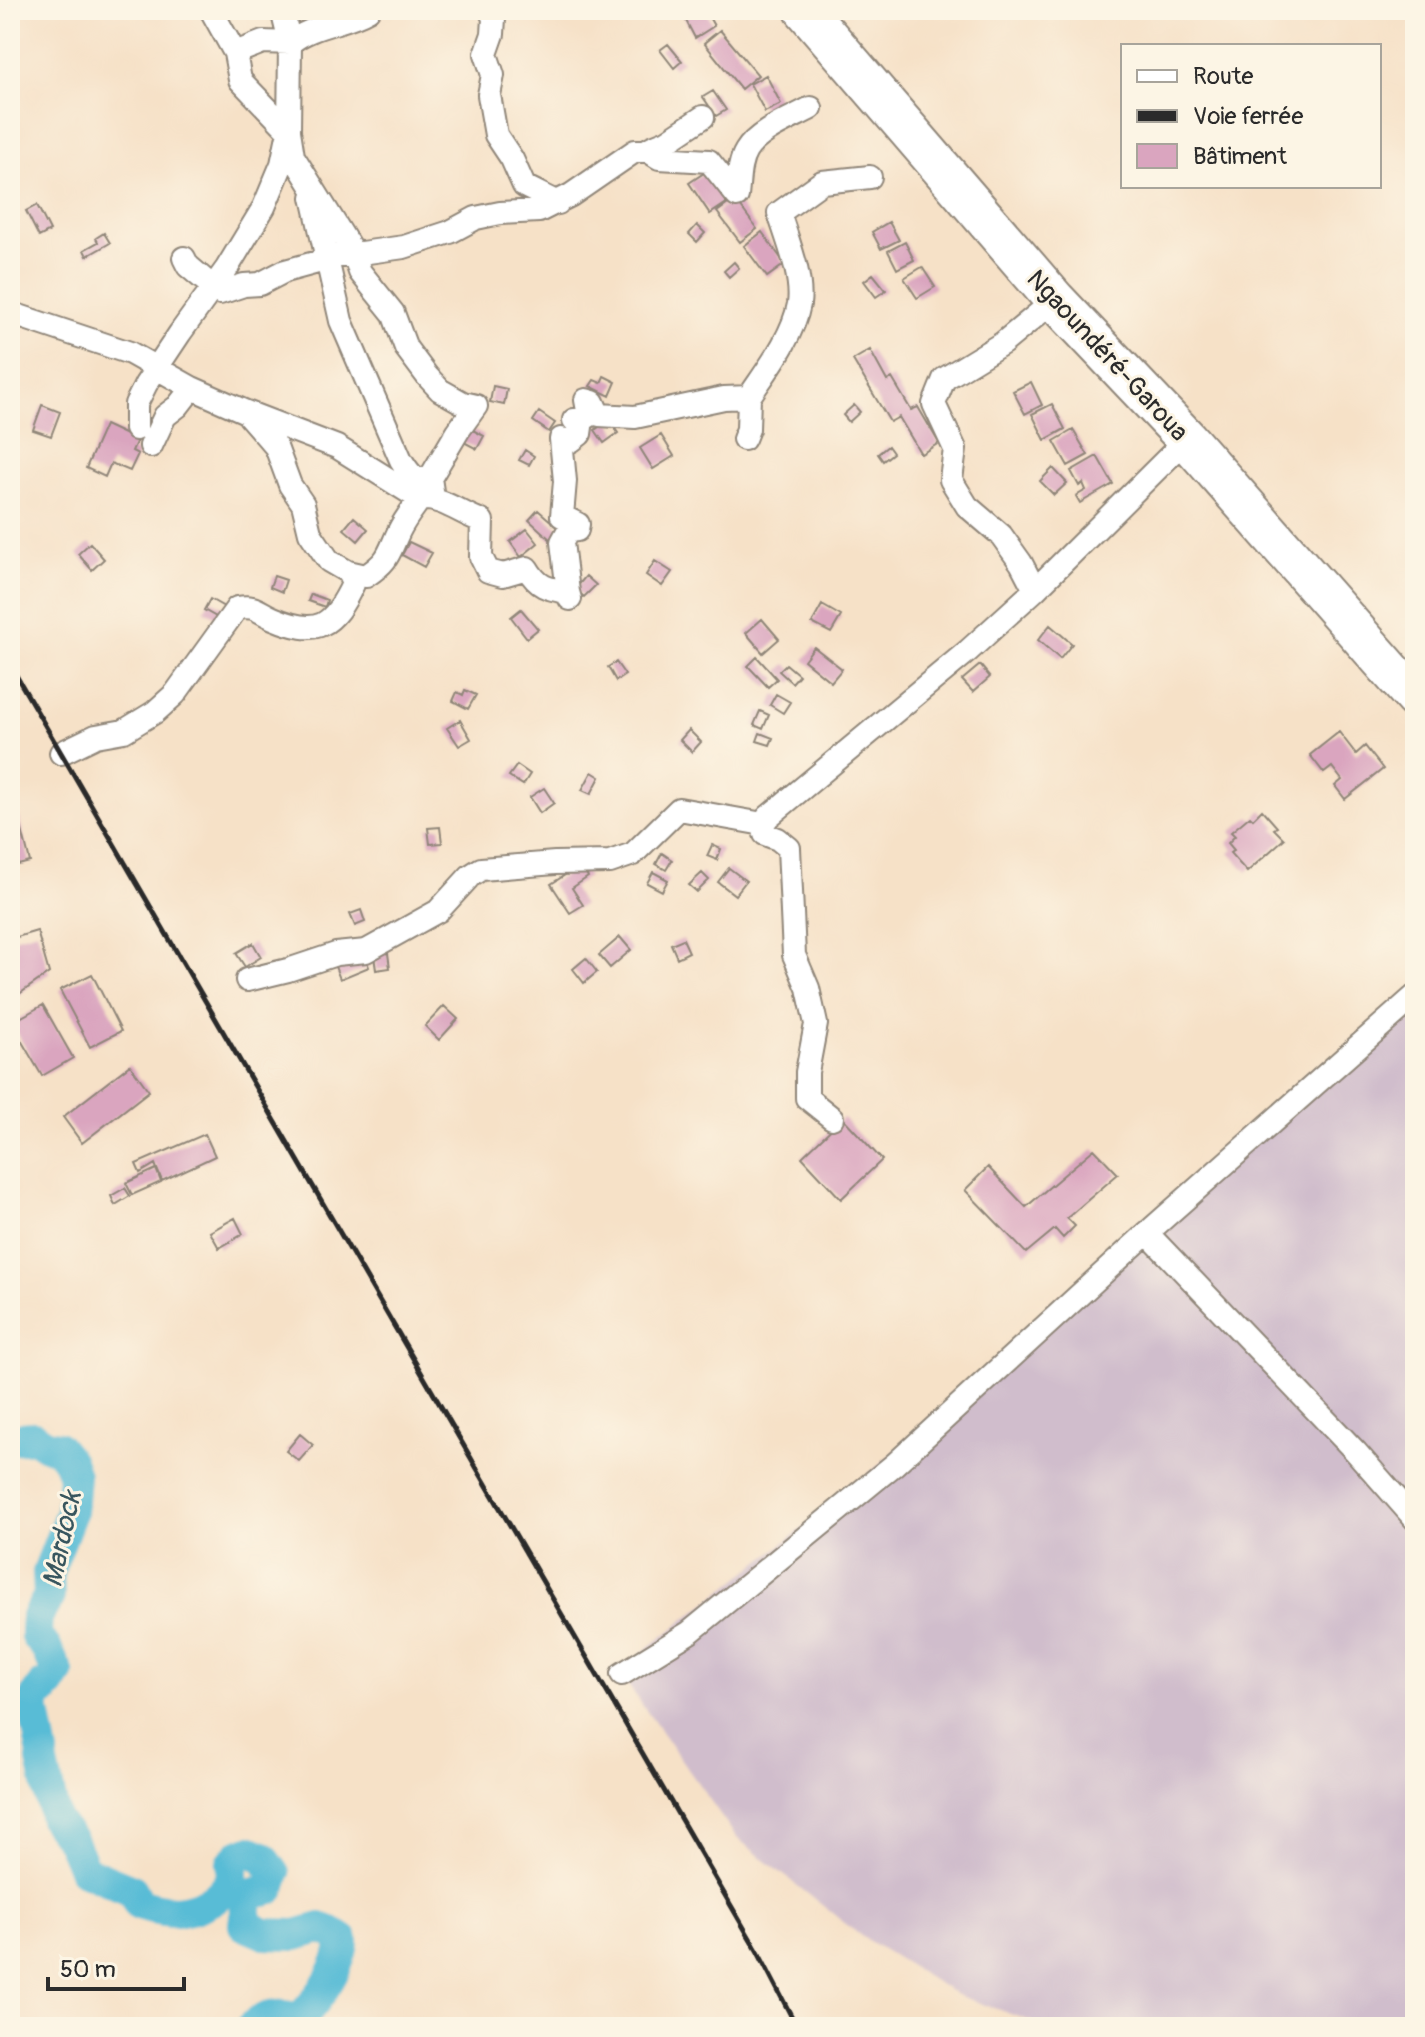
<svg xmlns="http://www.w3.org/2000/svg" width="1425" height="2037" viewBox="0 0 1425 2037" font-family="Pangolin,sans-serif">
	<rect width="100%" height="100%" fill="#fcf5e5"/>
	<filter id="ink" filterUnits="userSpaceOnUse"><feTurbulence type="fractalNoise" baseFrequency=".0125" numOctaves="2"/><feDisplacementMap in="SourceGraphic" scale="16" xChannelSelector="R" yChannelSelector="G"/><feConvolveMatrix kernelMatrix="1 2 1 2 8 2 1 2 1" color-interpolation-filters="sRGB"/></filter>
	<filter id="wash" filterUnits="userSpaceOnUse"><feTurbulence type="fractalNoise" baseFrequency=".006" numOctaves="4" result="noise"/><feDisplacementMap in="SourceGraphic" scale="32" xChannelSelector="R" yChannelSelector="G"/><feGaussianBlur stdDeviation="1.8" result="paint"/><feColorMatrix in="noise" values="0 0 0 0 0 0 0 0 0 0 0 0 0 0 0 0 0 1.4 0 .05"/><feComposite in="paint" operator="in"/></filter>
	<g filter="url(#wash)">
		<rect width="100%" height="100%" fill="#f6e1c7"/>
		<path fill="#d0bdcc" d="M1415,1006V2027H1047L957,1995L861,1936L737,1838L618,1671L829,1508Z"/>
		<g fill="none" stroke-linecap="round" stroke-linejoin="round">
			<path stroke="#58bcd6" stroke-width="32" d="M10,1439L34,1437L46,1445L57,1447L69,1462L74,1476L71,1512L48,1572L49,1596L37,1617L36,1631V1636L46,1648L58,1673L51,1684L43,1686L44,1691L38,1692L33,1702L43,1754L42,1760L55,1819L72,1842L84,1870L132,1890L139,1904C151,1908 163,1911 176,1911C200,1910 239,1891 232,1863L239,1855L249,1851L263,1857L275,1874L269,1890L252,1893L247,1901L244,1925L265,1934L296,1935L320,1928L331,1932L343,1940C342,1964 319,1999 302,2016L297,2019C279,2013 266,2015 251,2027"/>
		</g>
		<g id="blocks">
			<path fill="#daa5bf" d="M683,10H705L714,26L695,38L681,11Z
				M720,30L758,75L741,89L704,43Z
				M668,44L682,61L674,68L660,50Z
				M766,75L781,104L765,112L750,84Z
				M713,91L726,110L716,116L703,97Z
				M710,169L731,200L710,214L689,183Z
				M735,199L757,229L740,242L717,212Z
				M37,205L50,231L39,237L26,211Z
				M889,222L899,240L881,249L872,232Z
				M697,225L705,233L697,242L689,234Z
				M762,232L785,264L767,277L744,246Z
				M104,233L110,243L87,256L84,250L98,242L96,238Z
				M905,242L914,260L897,269L888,251Z
				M734,262L739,268L729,277L724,271Z
				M922,267L935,287L917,298L904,278Z
				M873,274L886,290L876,297L864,281Z
				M870,350L887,381L892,378L911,410L918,407L939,443L921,454L899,417L890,422L853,360Z
				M604,376L616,382L610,396L590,386L594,380L601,383Z
				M1031,382L1042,405L1025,414L1013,391Z
				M493,386L507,389L504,405L490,402Z
				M1052,404L1065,429L1045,440L1032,414Z
				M42,405L60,412L51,436L33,430Z
				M854,405L860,412L849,422L843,415Z
				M539,412L555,423L549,432L533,421Z
				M609,420L618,433L604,443L595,430Z
				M105,425L137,440L132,451L138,454L130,471L111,463L105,477L86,468Z
				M467,427L484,436L477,449L460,440Z
				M1073,430L1088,455L1068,466L1054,441Z
				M661,435L674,456L653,469L640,448Z
				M888,446L893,453L883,461L878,454Z
				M525,450L534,456L529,465L519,460Z
				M1097,456L1113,484L1080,503L1076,496L1086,490L1083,483L1079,486L1071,471Z
				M1053,468L1067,483L1054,495L1040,481Z
				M538,510L561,530L552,541L529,520Z
				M354,517L368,529L358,541L344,529Z
				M527,529L538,543L521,557L510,542Z
				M409,542L432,553L424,567L402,555Z
				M90,543L104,559L92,570L78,554Z
				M655,561L672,572L662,586L646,575Z
				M274,576L286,580L282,592L270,587Z
				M586,576L596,585L584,597L575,589Z
				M311,594L327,600L325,607L308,601Z
				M210,599L231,611L225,622L204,610Z
				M822,605L841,616L831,633L812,623Z
				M521,609L538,629L527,638L511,617Z
				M762,619L779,639L763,653L746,633Z
				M1050,625L1072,644L1060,659L1038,640Z
				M814,647L842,669L831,682L804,660Z
				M757,657L777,679L768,687L748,666Z
				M616,662L625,675L616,681L608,667Z
				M786,664L799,675L792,683L779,671Z
				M980,665L990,677L973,692L962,680Z
				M465,690L476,695L468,709L453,701L457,692L463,695Z
				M776,694L790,702L783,713L770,705Z
				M760,711L769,715L763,729L754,725Z
				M460,720L471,739L459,746L447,728Z
				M689,730L701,742L692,752L680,740Z
				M1339,732L1356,754L1365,746L1383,769L1345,799L1335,786L1342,780L1332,767L1324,773L1310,755Z
				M760,733L773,738L770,745L757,741Z
				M517,765L530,774L523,785L509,776Z
				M592,772L600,777L591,794L582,790Z
				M544,788L554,803L540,813L530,797Z
				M1262,810L1277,827L1274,829L1284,839L1247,872L1230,853L1234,850L1228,843L1235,836L1231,832L1250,816L1253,819Z
				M18,814L30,862L18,865L10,834V817Z
				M440,827L442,843L430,844L428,828Z
				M712,845L721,849L717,860L707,856Z
				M662,853L672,860L666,870L656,864Z
				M581,865L588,877L572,888L583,905L570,913L551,884Z
				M729,868L746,881L735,895L718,882Z
				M653,872L668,880L662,891L647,883Z
				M702,873L709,880L697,892L689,885Z
				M361,910L365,922L355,926L350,914Z
				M37,931L49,973L12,999L10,989V939Z
				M620,937L631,950L610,968L599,955Z
				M683,939L689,952L677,958L671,944Z
				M253,943L261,957L245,967L236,953Z
				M387,946L390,968L376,970L373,949Z
				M586,958L597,972L584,983L573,969Z
				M366,959L369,967L340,979L334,964Z
				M92,974L121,1031L90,1047L60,990Z
				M43,1005L73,1058L42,1076L11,1023Z
				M444,1006L458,1019L439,1040L425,1026Z
				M130,1065L149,1091L82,1143L63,1117Z
				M843,1118L882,1160L841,1199L802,1157Z
				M205,1134L215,1156L162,1181L155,1164L140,1173L136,1164Z
				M1094,1149L1118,1174L1067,1218L1075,1226L1063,1238L1055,1229L1026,1253L965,1190L988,1167L1026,1207Z
				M156,1169L161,1182L132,1195L126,1183Z
				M125,1188L130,1196L115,1205L111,1196Z
				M235,1218L243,1234L219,1248L210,1232Z
				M300,1434L313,1445L299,1461L286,1451Z"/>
		</g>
	</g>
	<g filter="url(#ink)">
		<use href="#blocks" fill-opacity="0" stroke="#908679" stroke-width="2"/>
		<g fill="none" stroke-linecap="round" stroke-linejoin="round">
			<defs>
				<path id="street" d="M282,10L290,43L289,131L293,156L354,254L404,247L450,232L476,218L500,213L539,211L571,195L635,151H645L652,147L651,153L659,158L709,161L737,196C739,181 738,164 746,151C758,131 791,119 811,108
					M490,10L494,18L493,34L486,54L493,75L489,95L496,135L512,159L524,186L558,203
					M235,53L263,42L290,43C313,24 344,24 368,10
					M652,147L667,141L703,117
					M313,197L341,321L401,460C409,472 413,482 430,478
					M184,258L188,266L220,293L244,285L260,284L285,271L318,262L326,255L348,256L354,254L360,272L393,313L406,348L427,376L440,390L463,403L476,406L458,431L430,478L433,498
					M10,313L130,353L192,388L246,412L337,447L420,499C442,497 461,514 482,521L481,557L488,571L503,575L527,568C538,587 547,589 568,592L570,599
					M249,416L276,447L290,485L303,504L310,533L329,561L348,572L366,576C390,560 388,554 399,531C404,520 413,509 420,499
					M136,429V404L146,384L180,333L227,268L264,207L282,164L289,131L240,80L235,53L211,10
					M744,439L748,429L749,397
					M151,446L165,416L178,406L192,388
					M1035,590L1021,563L1001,535L967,506L951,480L955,449L934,404L944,379L1003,343L1055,300
					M568,592L562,542L568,531L577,530L578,524L562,516L565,481L561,439L571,441L580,434L581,427L574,420L581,421L589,416L586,400L593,402L599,415L635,417L724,398L749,397C767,370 793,337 799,304C803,277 787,239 779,213L822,182L870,177
					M61,753L96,736L124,731L155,712L175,694L237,608C256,605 257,611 273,618C317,637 333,627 353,584L348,572
					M247,980L288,970L336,954L366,951L438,911L470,876L481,869L555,863L610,862L633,854L679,809L763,824
					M832,1118L807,1098V1072L816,1024L808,988L794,955L789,848L778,839L765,834L763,824L768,817L968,651L1035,590L1187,439
					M1147,1233L1356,1452L1415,1519
					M622,1674L690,1632L895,1464L1147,1233L1415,996"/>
				<path id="highway" d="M805,10L1055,300L1187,439L1415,698"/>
			</defs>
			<use href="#street" stroke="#908679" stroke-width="26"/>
			<use href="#highway" stroke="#908679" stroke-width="44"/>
			<use href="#street" stroke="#fff" stroke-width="22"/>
			<use href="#highway" stroke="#fff" stroke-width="40"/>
			<path stroke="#2b2b2b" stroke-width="5" d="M10,665L758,1952L797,2027"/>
		</g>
	</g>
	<g text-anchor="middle" stroke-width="6" stroke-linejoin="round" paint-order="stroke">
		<g font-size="26" fill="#2b2b2b" stroke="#fcf5e5">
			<text transform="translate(1108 355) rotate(47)" y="9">Ngaoundéré-Garoua</text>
		</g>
		<g font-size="28" font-style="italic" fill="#38565e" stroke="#fcf5e5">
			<text transform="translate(61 1539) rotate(-78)" y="10">Mardock</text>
		</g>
	</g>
	<rect width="1425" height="2037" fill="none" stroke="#fcf5e5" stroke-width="40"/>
	<rect x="1121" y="44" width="260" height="144" fill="#fcf5e5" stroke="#a8a49b" stroke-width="2"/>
	<rect x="1137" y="70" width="40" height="12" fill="#ffffff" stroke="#a8a49b" stroke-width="2"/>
	<text x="1193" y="84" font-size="24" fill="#2b2b2b">Route</text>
	<rect x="1137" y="110" width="40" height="12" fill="#2b2b2b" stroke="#a8a49b" stroke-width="2"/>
	<text x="1193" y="124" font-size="24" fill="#2b2b2b">Voie ferrée</text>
	<rect x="1137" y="144" width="40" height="24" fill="#daa5bf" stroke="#a8a49b" stroke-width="2"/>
	<text x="1193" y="164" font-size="24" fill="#2b2b2b">Bâtiment</text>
	<path d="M48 1977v12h136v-12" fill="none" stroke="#2b2b2b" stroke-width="4"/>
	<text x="60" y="1977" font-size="24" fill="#2b2b2b" stroke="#fcf5e5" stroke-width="6" paint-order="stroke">50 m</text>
</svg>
